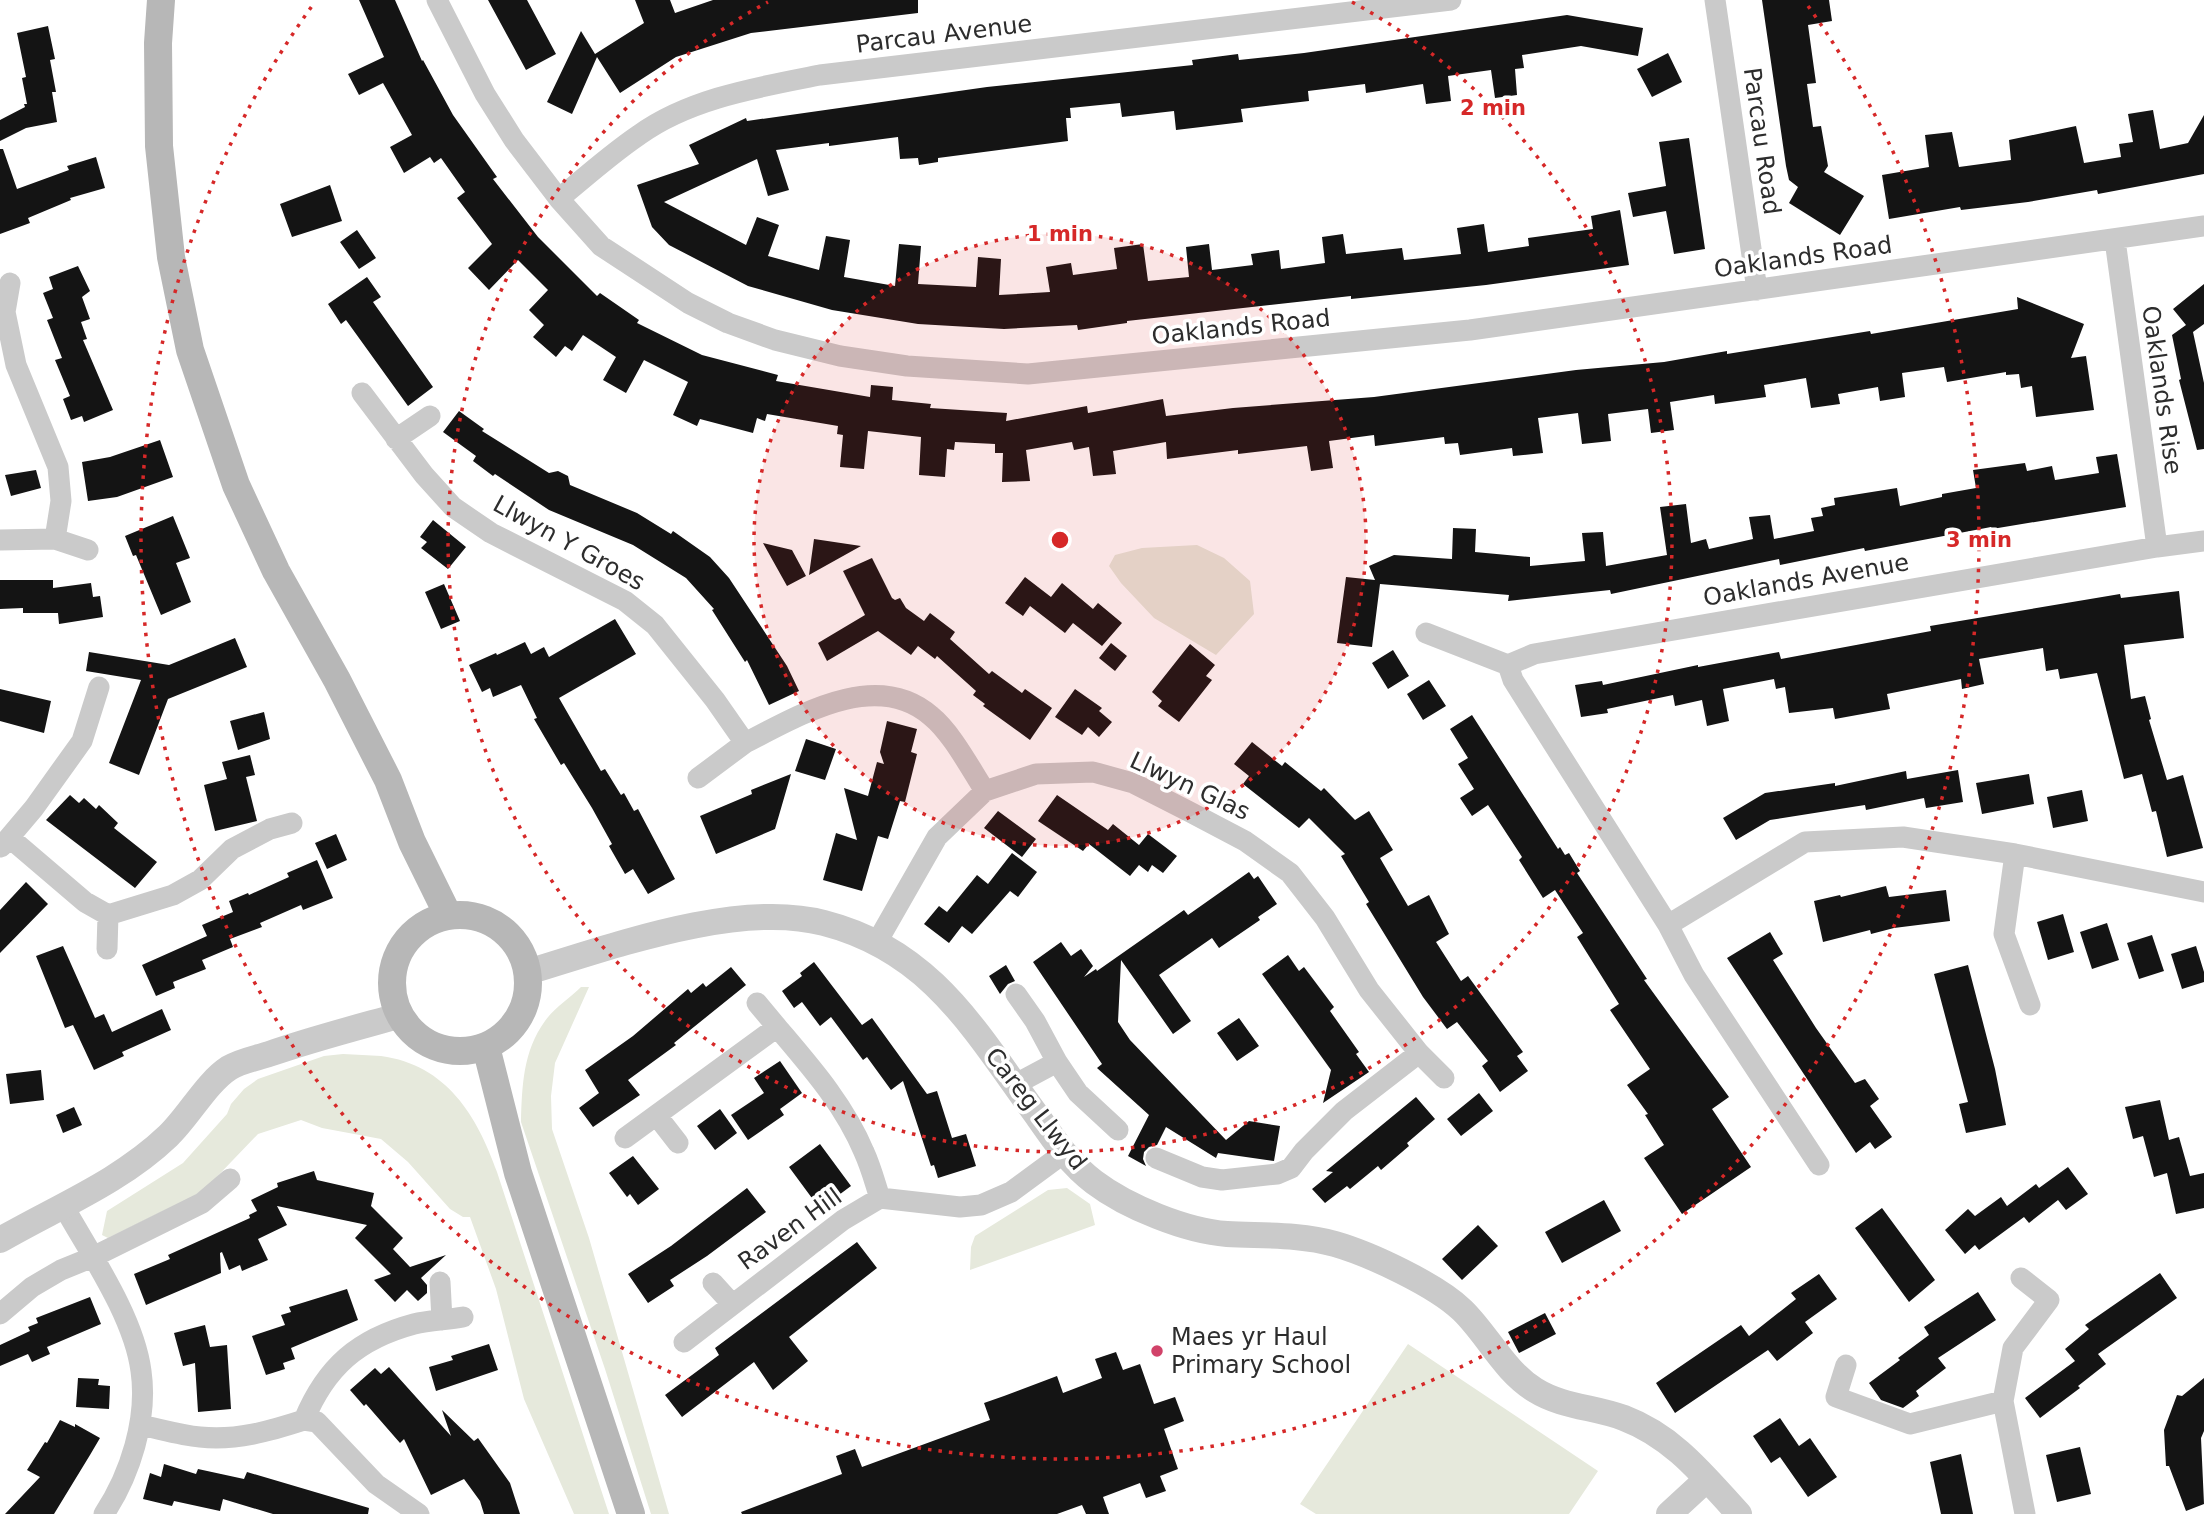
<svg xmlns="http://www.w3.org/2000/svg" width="2204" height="1514" viewBox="0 0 2204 1514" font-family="'DejaVu Sans',sans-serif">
	<rect width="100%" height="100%" fill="#fff"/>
	<path fill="#e6e9dc" d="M1197,545L1224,558L1250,581L1254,614L1216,655L1154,618L1121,583L1109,566L1115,555L1142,548Z
		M581,987H589L555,1063L551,1096L552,1129L589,1238L669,1514H651L605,1369L521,1122C522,1086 523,1051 545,1021C554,1008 570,998 581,987Z
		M343,1054C356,1055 369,1055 381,1056C447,1065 477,1116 497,1172L609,1514H574L524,1399L496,1289L470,1217H463L450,1209L408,1162L381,1139L322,1128L301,1120L258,1134L209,1185L194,1196L108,1238L102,1235L107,1211L183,1163L227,1114L231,1104L244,1089L258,1079L324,1056Z
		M1067,1188L1090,1204L1095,1225L970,1270L971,1247L975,1236L1048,1190Z
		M1408,1344L1598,1471L1569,1514H1316L1300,1504Z"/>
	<path fill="#141414" d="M359,0H395L422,61L423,60L453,115L497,177L493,179L538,237L597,296L600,293L639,320L637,323L702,355L778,375L776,381L870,397L871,385L893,387L892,400L931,404L930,408L1007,413L1006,421L1087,406L1088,413L1163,399L1166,416L1233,408L1374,397L1576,370L1664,362L1727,351V354L1870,331L1871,334L2018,309L2017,297L2084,324L2071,358L2086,356L2094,410L2036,417L2032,386L2021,388L2019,374L2006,375V372L1947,382L1944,367L1902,373L1905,397L1880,401L1878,387L1838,394L1840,404L1811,408L1806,378L1764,385L1766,397L1715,404L1714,395L1670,402L1674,430L1651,433L1648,409L1608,414L1611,441L1582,444L1578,413L1538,418L1543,453L1513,456L1512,448L1460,455L1458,443L1445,444L1444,437L1375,446L1374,435L1329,441L1333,468L1311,471L1307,446L1238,454V450L1167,459L1166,442L1113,451L1116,474L1093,476L1089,447L1074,450L1072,442L1026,450L1030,481L1002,482L1003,453H995V444L955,442L954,450L947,449L945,477L919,475L921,437L868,431L864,469L840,467L843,435L837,434L838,426L767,414L765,421L757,418L753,433L700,419L697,426L673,415L688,382L644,360L626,393L603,380L616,357L583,335L572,351L565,346L556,357L533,337L544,325L529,310L548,290L518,260L489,290L468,268L492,244L457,198L465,192L441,158L434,163L430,157L404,173L390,147L412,135L383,83L359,95L348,74L384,57Z
		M488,0H527L556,54L526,70Z
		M635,0H670L675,13L713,0H918V13L751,33L676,57L620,93L597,57L572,114L547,102L581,31L595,54L644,23Z
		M1762,0H1829L1832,21L1808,25L1816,83L1807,84L1813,127L1821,126L1828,166L1824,172L1864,196L1840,235L1789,203L1798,187L1789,180L1786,166Z
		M1567,15L1643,28L1638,56L1581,46L1522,55L1524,68L1515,69L1517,95L1495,98L1491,70L1448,76L1451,101L1426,104L1423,84L1366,93L1365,84L1308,91L1309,101L1241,109L1243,122L1176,130L1174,111L1122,117L1120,103L1070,108L1071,118H1066L1068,141L938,158V162L919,165L918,158L900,159L898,137L829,146V143L776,150L789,190L768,196L757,159L664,202L746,245L757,217L779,225L768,256L819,270L826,236L850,240L844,277L895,286L899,244L921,246L918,284L976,287L978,257L1001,259L999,295L1050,292L1046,267L1071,263L1073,275L1117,269L1114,248L1143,244L1148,281L1189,277L1186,247L1209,244L1212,270L1253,265L1251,254L1279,250L1281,269L1325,263L1322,237L1343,234L1346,254L1402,248L1404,260L1461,254L1457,228L1484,224L1488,252L1529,246L1528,238L1593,229L1591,216L1620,210L1629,265L1486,285L1351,299V296L1127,321V323L1078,330L1077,325L1004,329L918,324L832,310L748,286L669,245L652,227L637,185L699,164L689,145L746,118L747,121L987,87L1193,65L1192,60L1238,54L1239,60L1304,53Z
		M48,26L55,59L50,60L56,92H52L57,122L26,128L0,141V120L25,107L24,104H27L22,78L26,77L17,33Z
		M1668,53L1682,82L1652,97L1637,69Z
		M2153,110L2160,149L2188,143L2204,115V174L2098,194L2097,190L2028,202L1961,210L1960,207L1889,219L1882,175L1929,167L1925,135L1952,132L1959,167L2011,160L2009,140L2076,126L2084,163L2121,157L2119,144L2133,142L2128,114Z
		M1689,138L1705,249L1674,254L1666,211L1633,217L1628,193L1666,186L1659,142Z
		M0,149H3L17,189L69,170L67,166L96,157L105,188L70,198L71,200L28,218L30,223L0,234Z
		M330,185L342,221L292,237L280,204Z
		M357,230L376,258L359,269L340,242Z
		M78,266L90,291L82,297L90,319L81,322L87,339L83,340L113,410L84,422L82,416L71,420L63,399L70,396L55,360L62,358L47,320L53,318L43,293L53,289L49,277Z
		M367,277L381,297L373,302L433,387L408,406L346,320L341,324L328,304Z
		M2204,284V324L2193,332L2204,383V449L2197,450L2179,380L2181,379L2172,335L2186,325L2173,309Z
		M459,411L484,429L482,431L549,473L558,471L568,476L570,485L637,513L671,534L673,531L710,557L729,578L787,666L799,691L769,705L747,660L745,662L712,610L714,609L686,578L633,545L549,510L495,474L493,476L473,461L476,456L443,432Z
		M160,440L173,477L117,497L88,501L82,462L110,457Z
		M2117,454L2126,507L1992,529L1991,527L1865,551L1864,548L1780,565L1779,559L1611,594L1610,590L1508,601L1509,595L1380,584L1372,647L1337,643L1346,577L1375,580L1369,566L1394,555L1452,559L1453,528L1476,529L1475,552L1530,557V566L1585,561L1582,533L1603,532L1606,566L1667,555L1660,507L1686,504L1691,543L1706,539L1709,549L1753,539L1749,517L1770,515L1774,539L1814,531L1811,518L1823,516L1821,508L1835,505L1834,498L1897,488L1900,506L1942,497V494L1976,488L1973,470L2025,463L2027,471L2052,466L2055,480L2099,473L2096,457Z
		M36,470L41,488L11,496L5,475Z
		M173,516L190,558L176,563L191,602L161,615L136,555L133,556L125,536Z
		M433,520L466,547L448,569L421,548L427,542L420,537Z
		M814,539L861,546L809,575Z
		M763,543L792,550L806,576L787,586Z
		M872,558L892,598L895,600L900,598L906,608L924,621L930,613L955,632L950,639L989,674L992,671L1022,693L1025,689L1052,708L1030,740L983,706L985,704L973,695L976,691L937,656L935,659L918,646L911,655L878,631L827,661L818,643L865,615L843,571Z
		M1025,577L1051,597L1062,583L1093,609L1098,603L1122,623L1102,646L1073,623L1065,633L1030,606L1023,616L1005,603Z
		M0,580H53V588L91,583L93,597L100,596L103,617L59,624L58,613H23V608L0,609Z
		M444,584L460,621L441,629L425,592Z
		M2179,591L2184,638L2124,645L2131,699L2145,696L2151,719L2149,720L2167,780L2183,775L2203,848L2167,857L2156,811L2152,812L2142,774L2124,779L2097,673L2060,679L2058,669L2046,671L2043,648L1979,659L1984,684L1962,689L1961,679L1887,694L1890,709L1835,719L1833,708L1789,713L1785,687L1776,689L1774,679L1723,689L1729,721L1707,726L1702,700L1675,706L1673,695L1607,709L1608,713L1581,717L1575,685L1602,681L1603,685L1698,665V667L1779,652L1781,659L1931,631L1930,626L2120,594L2121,598Z
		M615,619L636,654L559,698L601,771L605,769L621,795L624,793L634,811L638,809L675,879L648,894L633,869L625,874L609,846L612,844L592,808L564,763L561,765L534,719L537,718L521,685L493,697L490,688L482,692L469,665L496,653L497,655L525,642L531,654L544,647L549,657Z
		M235,638L247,667L168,699L139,775L109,763L141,680L86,671L89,652L169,665Z
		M1111,643L1127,656L1115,671L1099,658Z
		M1190,644L1215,665L1206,676L1212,680L1179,722L1158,706L1162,701L1152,692Z
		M1393,650L1409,676L1388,689L1372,663Z
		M1429,680L1446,706L1423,720L1407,694Z
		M0,689L51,701L44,733L0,721Z
		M1075,689L1102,708L1099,711L1112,722L1099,737L1088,727L1082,735L1055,717Z
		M264,712L270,739L238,750L230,721Z
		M1472,715L1558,849L1560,847L1565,855L1569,853L1580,871L1577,873L1647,979L1644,980L1729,1097L1712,1109L1751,1167L1682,1214L1644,1158L1664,1145L1645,1115L1648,1114L1627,1085L1650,1069L1610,1010L1619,1004L1577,937L1583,933L1555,890L1543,898L1519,860L1522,857L1488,805L1472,816L1460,798L1474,789L1458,764L1468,758L1450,729Z
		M887,721L917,729L911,752L917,754L905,802L900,801L888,839L878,836L862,891L823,880L836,833L857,840L844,788L868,796L877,762L884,764L880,752Z
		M806,739L836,749L825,780L795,771Z
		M1252,742L1282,766L1285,762L1321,791L1324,788L1355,820L1369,811L1393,850L1380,858L1408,906L1429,895L1449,934L1436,942L1461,981L1468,976L1523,1052L1517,1056L1528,1071L1500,1092L1482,1066L1488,1061L1457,1022L1447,1029L1423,997L1366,904L1369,902L1341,856L1345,854L1309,818L1299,828L1243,784L1249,776L1234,764Z
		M250,755L255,775L246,777L257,821L215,831L204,785L227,779L222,762Z
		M1958,770L1963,802L1926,808L1924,798L1866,810L1865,805L1770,820L1736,840L1723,818L1765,793L1835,783V786L1906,771L1907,779Z
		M791,774L775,829L716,854L700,816L752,794L751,790Z
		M2029,774L2034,804L1982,814L1976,783Z
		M2082,790L2088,821L2053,828L2047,797Z
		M70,795L79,803L84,798L96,809L99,805L118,823L114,828L157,862L135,888L46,820Z
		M1057,795L1108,830L1113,824L1139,845L1148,834L1177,856L1163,873L1152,865L1148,872L1139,865L1130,876L1089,844L1083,851L1038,821Z
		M998,811L1036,839L1022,857L984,828Z
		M336,834L347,860L327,869L315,843Z
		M1012,853L1037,872L1018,897L1010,891L972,934L962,926L949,943L924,924L939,906L947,912L977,875L988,884Z
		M317,860L333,898L303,910L301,905L260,923L262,927L230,939L233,947L202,960L206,969L173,982L175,988L156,996L142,965L207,936L202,925L233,912L229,901L248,893L249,895L289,877L287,873Z
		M1249,872L1254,879L1258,876L1277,904L1258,917L1260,920L1219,948L1212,938L1159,975L1191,1021L1173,1034L1121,960L1118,1022L1130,1040L1226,1140L1249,1121L1280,1126L1274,1161L1218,1153L1216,1158L1166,1127L1157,1145L1149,1147L1144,1152L1143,1159L1146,1166L1128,1156L1149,1115L1097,1068L1102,1064L1033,962L1061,942L1071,956L1081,949L1093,966L1084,977L1096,969L1097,971L1184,910L1188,915Z
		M26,882L48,904L0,953V910Z
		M1886,886L1889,897L1946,890L1950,921L1894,928L1871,934L1870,930L1823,942L1814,901L1840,895L1841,897Z
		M2063,914L2074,952L2048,960L2037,922Z
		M2107,923L2119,960L2092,969L2080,932Z
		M1770,932L1783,954L1773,960L1816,1028L1855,1083L1865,1079L1879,1099L1870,1106L1892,1137L1875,1149L1870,1142L1856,1153L1727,958Z
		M2152,935L2164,971L2139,979L2127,943Z
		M63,946L95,1018L104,1014L112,1032L162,1009L171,1030L122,1052L124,1056L94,1070L73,1025L65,1028L36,956Z
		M2196,946L2204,972V982L2182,989L2171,954Z
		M1288,955L1299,971L1304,967L1334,1007L1330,1011L1359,1052L1356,1054L1369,1072L1323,1103L1331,1070L1262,974Z
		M814,962L862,1025L872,1018L927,1094L937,1091L952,1138L966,1134L976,1166L938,1178L934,1165L931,1166L903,1081L891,1090L867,1057L863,1060L831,1017L820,1026L802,1002L794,1008L782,991L802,976L800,973Z
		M1006,965L1015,981L1008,984L1000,994L989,976Z
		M1968,965L1995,1069L2006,1125L1966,1133L1959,1104L1968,1102L1934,974Z
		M731,967L746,985L674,1043L676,1045L628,1080L640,1095L593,1127L579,1108L599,1093L585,1070L633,1036L688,989L691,993L703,983L706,987Z
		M1239,1018L1259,1046L1237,1061L1217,1033Z
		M780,1061L802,1093L780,1109L784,1115L748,1140L731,1115L764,1093L754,1078Z
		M41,1070L44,1100L10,1104L6,1074Z
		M1479,1093L1493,1111L1461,1136L1447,1119Z
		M1416,1097L1435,1119L1407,1143L1409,1146L1381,1170L1378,1166L1350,1189L1347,1186L1325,1203L1312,1189L1333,1172L1326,1171Z
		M2160,1100L2169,1140L2179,1137L2190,1176L2204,1173V1208L2176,1214L2167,1173L2154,1177L2143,1136L2133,1139L2125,1107Z
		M74,1107L82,1125L63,1133L56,1115Z
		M720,1109L737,1133L715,1150L697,1126Z
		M820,1144L851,1186L820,1209L789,1167Z
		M633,1156L659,1189L638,1205L630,1194L627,1197L609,1173Z
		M2068,1167L2088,1194L2066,1210L2058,1200L2029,1223L2024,1217L1979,1250L1975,1245L1965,1254L1945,1230L1968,1209L1975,1216L2001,1197L2007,1206L2036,1184L2039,1188Z
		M314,1171L317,1180L374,1193L371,1206L403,1238L393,1249L410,1267L446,1255L421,1278L427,1285V1293L418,1301L407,1290L395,1302L374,1280L391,1274L355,1238L367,1225L277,1206L287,1225L258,1239L268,1260L242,1271L240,1265L229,1270L222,1252L220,1253L221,1273L146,1305L134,1274L170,1259L168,1255L250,1218L249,1215L257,1211L251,1200L278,1187L277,1183Z
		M747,1188L766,1212L707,1256L670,1280L674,1286L648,1303L628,1274L671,1246Z
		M1604,1200L1621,1231L1562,1263L1545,1232Z
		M1882,1208L1935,1280L1909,1302L1855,1228Z
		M1478,1225L1498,1246L1462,1280L1442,1259Z
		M857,1242L877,1268L789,1337L808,1361L773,1390L754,1362L682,1417L665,1395L719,1355L715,1348Z
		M2160,1273L2177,1298L2098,1354L2106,1364L2078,1386L2080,1388L2040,1418L2025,1398L2075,1361L2065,1349L2089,1329L2085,1325Z
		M1819,1274L1837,1299L1805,1322L1813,1333L1777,1361L1768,1350L1675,1413L1656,1383L1741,1325L1749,1336L1796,1299L1791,1293Z
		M347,1289L358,1320L291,1348L295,1359L283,1363L285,1369L266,1375L252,1336L285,1325L281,1315L291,1312L289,1307Z
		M1978,1292L1996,1320L1938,1358L1946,1368L1916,1391L1919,1396L1903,1408L1881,1400L1869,1383L1900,1360L1898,1358L1929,1335L1924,1327Z
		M90,1297L101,1324L47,1347L50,1354L32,1362L28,1354L0,1366V1345L30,1331L28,1327L38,1323L36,1318Z
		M1545,1313L1556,1334L1519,1353L1508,1332Z
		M205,1325L210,1347L227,1345L231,1409L198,1412L195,1363L183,1366L174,1333Z
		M489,1344L498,1370L436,1391L429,1367L453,1360L451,1356Z
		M1116,1352L1123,1370L1140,1364L1154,1404L1175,1397L1184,1421L1164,1429L1178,1469L1160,1476L1166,1491L1146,1498L1140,1483L1103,1497L1109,1514H1086L1082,1505L1057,1514H742L741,1512L842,1474L836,1456L855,1449L862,1467L990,1420L984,1403L1004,1396L1057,1376L1063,1393L1102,1378L1095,1359Z
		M389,1367L451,1436L442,1410L474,1441L478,1438L510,1483L520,1514H484L480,1501L464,1479L431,1495L404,1439L400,1443L366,1404L364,1406L350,1390L375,1368L381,1374Z
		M78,1378L99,1379L98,1385L110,1386L109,1409L76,1407Z
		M2204,1378V1431L2201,1438L2204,1504L2186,1511L2169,1466H2166L2164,1430L2177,1395L2182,1396Z
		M1780,1418L1799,1446L1810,1438L1837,1477L1808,1497L1780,1457L1771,1463L1753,1436Z
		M60,1420L75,1427V1424L100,1438L90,1455L54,1514H5L40,1477L27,1470L45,1442L47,1443Z
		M2080,1447L2091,1494L2057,1502L2046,1455Z
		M1961,1454L1973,1514H1941L1930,1462Z
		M164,1464L196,1474L198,1469L244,1479L247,1472L369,1508L368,1514H273L223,1499L220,1511L174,1501L172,1506L143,1499L150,1473L161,1477Z"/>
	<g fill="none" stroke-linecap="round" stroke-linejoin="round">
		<path stroke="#cacaca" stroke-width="21" d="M437,0L485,94L514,140L559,199L601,246L688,303L728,323L775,340L840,356L907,366L1028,374L1470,330L2204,226
			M1715,0L1757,290
			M559,199C585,177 611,154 639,135C690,98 760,87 820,75L1451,0
			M2115,240L2157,547
			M10,283L5,312L16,365L58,467L61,501L55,539
			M362,393L424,475L453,507L491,533L625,601L655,625L715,700L745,743C798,716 876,668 931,716C952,733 970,768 985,791
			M396,439L430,416
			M0,540L55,539L88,550
			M1426,633L1508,665
			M698,778L745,743
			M10,838L85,902L108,915L173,895L200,880L232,849L270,829L292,823
			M1,847L34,808L82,741L99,687
			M2015,854L2004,934L2030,1005
			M1668,925L1805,842L1903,837L2015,854L2204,892
			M877,942L937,837L985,791L1036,774L1093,772L1133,783L1188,811L1245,841L1290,873L1325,918L1369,990L1419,1053L1444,1078
			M107,949L108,915
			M1016,994L1035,1021L1057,1062L1078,1093L1118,1130
			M757,1003L777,1027
			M1014,1085L1057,1062
			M657,1116L678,1143
			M625,1138L777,1027C810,1066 844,1104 864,1152C871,1167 875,1183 880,1198
			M1156,1158L1202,1177L1222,1180L1277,1174L1291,1168L1304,1151L1344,1111L1419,1053
			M1819,1165L1694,975L1668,925L1513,680L1508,665L1534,654L2157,547L2204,541
			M64,1207C91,1255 134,1317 141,1371C148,1419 130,1475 104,1514
			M440,1282L442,1320
			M713,1283L732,1304
			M0,1314L32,1287L61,1270L93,1257L202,1203L230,1179
			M684,1342L843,1220L880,1198L960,1207L981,1205L1011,1192L1064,1153
			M1846,1365L1836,1397L1910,1424L2003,1401L2025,1514
			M2003,1401L2013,1348L2049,1300L2021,1278
			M304,1420L317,1422L376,1484L419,1514
			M140,1425C160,1429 180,1435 200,1437C236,1441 270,1431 304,1420C326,1367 358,1339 414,1324C429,1320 447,1320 463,1317"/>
		<path stroke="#cacaca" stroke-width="26" d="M528,972C611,947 739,900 824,923C933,951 976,1033 1038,1117C1054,1140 1071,1165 1094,1182C1127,1207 1186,1231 1227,1234C1263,1236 1300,1234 1335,1244C1370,1254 1436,1285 1462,1310C1488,1335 1503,1370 1535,1390C1562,1407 1595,1407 1624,1418C1674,1437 1704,1476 1739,1514
			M0,1240C57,1207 120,1182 168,1136C189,1116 206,1083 229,1068C240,1061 257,1058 269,1054C312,1039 355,1028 398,1016
			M1669,1514L1707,1479"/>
		<path stroke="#b7b7b7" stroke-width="28" d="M161,0L158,43L159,146L171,257L190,350L236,485L276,571L337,680L388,780L412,842L448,915
			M392 983a68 68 0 1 1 136 0a68 68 0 1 1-136 0Z
			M486,1047L518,1173L631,1514"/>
	</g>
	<circle cx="1060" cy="540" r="306" fill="#d62828" fill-opacity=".12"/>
	<g fill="none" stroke="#d62828" stroke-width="3.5" stroke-dasharray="3.5 7">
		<circle cx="1060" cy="540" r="306"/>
		<path d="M1352 2A612 612 0 1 1 768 2"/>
		<path d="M1808 6A919 919 0 1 1 312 6"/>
	</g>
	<circle fill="#d14269" stroke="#fff" stroke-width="2.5" cx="1157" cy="1351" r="7"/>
	<g text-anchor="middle" stroke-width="7" stroke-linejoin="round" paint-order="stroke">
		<g font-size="24" fill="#2d2d2d" stroke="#fff">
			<text transform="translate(944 34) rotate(-7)" y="8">Parcau Avenue</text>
			<text transform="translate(1762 141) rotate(82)" y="8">Parcau Road</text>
			<text transform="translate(1803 257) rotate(-8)" y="8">Oaklands Road</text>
			<text transform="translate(1241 327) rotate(-6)" y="8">Oaklands Road</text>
			<text transform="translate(2162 390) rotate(82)" y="8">Oaklands Rise</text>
			<text transform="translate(569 543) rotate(29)" y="8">Llwyn Y Groes</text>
			<text transform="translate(1806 580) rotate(-10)" y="8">Oaklands Avenue</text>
			<text transform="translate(1190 786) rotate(25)" y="8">Llwyn Glas</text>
			<text transform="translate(1036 1109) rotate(52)" y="8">Careg Llwyd</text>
			<text transform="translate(790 1229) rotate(-36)" y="8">Raven Hill</text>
		</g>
		<g font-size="24" fill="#2d2d2d" stroke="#fff" text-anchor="start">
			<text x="1171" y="1345">Maes yr Haul<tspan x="1171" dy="28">Primary School</tspan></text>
		</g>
	</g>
	<circle cx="1060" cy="540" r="10" fill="#d62828" stroke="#fff" stroke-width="3.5"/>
	<g font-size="21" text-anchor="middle" font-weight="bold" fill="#d62828" stroke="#fff" stroke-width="7" stroke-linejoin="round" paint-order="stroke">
		<text x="1493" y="115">2 min</text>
		<text x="1060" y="241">1 min</text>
		<text x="1979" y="547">3 min</text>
	</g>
</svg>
